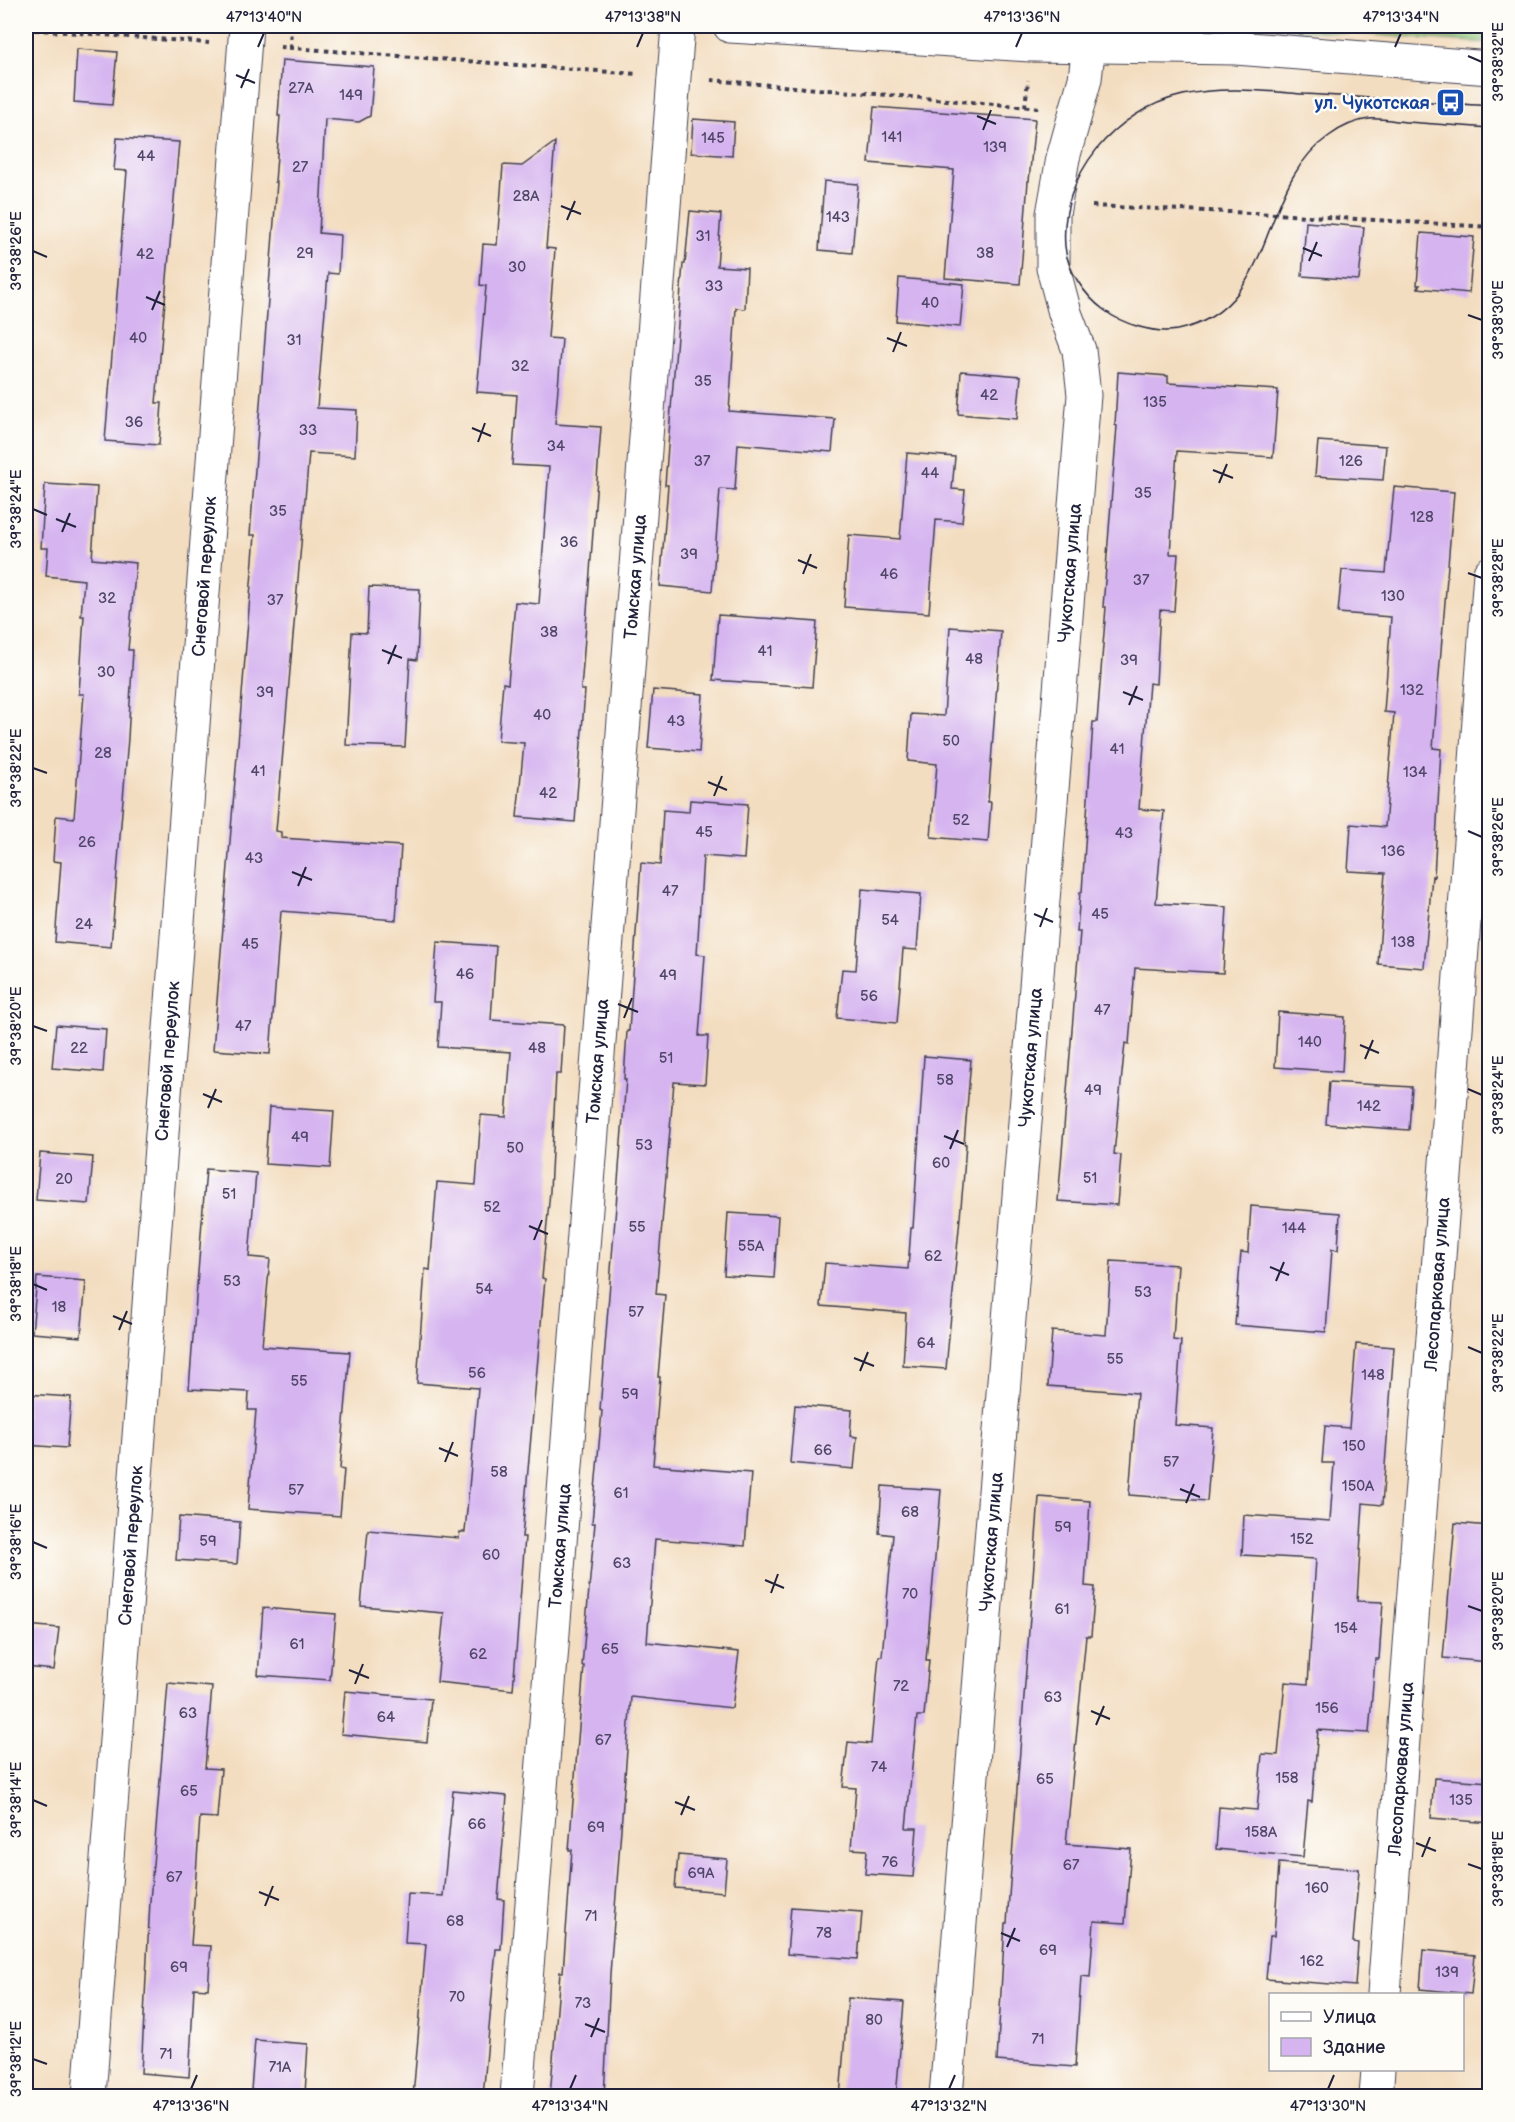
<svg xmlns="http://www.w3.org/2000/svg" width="1515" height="2122" viewBox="0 0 1515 2122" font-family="'Balsamiq Sans',sans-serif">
	<rect width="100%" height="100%" fill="#fdfcf7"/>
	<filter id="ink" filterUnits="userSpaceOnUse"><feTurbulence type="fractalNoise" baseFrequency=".0167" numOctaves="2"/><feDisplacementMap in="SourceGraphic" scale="12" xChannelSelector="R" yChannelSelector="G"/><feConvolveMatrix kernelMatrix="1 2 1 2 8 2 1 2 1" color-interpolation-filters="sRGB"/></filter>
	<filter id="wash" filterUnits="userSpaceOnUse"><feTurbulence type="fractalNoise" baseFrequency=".008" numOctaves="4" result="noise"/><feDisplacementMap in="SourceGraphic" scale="24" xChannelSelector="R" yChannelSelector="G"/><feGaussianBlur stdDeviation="1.35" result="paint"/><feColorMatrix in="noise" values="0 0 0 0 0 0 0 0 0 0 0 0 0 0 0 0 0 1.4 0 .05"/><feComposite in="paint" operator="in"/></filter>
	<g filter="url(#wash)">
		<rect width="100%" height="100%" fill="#f3ddc0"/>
		<path fill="#8cc578" stroke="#57745a" stroke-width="1.5" d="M1250,26H1391L1489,33V43Z"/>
		<g id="blocks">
			<path fill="#d5b4f0" d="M77,49L117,52L112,105L74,102Z
				M282,60L374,67L370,116L359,122L325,119L319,233L340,235L338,274L328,273L317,408L357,410L355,456L309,453L276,831L281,832V838L401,846L396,920L281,911L270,1054L213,1050L255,535H250L277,182H275L280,116H278Z
				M874,107L1035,119L1029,181H1028L1020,284L945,278L954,170L869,163Z
				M693,119L734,122L732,156L691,153Z
				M117,138L179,142L156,403H162L159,445L105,441L127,171L114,170Z
				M555,142L546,248L555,249L548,338L562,339L555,424L601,427L581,690H585L575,822L517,817L524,743L498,741L503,683L508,684L515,602L539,604L549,467L512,465L517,395L477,392L486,286L480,285L483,244L497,245L503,165L522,166Z
				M824,181L858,184L852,253L819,250Z
				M690,211L721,214L717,266L747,268L745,309L736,308L729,411L835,419L832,452L738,444L735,490L720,489L712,591L660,586L668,485H665L669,433L683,264H685Z
				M1306,222L1364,227L1359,280L1302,276Z
				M1421,233L1474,237L1469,293L1417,288L1420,285H1417Z
				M899,278L964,284L960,327L896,321Z
				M961,371L1021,376L1017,419L958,414Z
				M1118,372L1168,376V383L1278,390L1273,457L1177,451L1170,554H1178L1174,611L1160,610L1156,684L1149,683L1139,809L1164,811L1156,903L1227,907L1223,973L1135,968L1129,1044L1125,1043L1114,1154L1121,1155L1117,1205L1058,1201L1080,932H1077L1080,892H1082L1093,722H1097L1106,607H1103L1117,426L1115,425Z
				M1318,441L1386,446L1383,480L1315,476Z
				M907,453L955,457L952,489L965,490L962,522L936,520L929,613L844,607L849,535L900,539Z
				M45,484L97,487L92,559L136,563L128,650H133L128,738L111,947L55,942L61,862L53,861L56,816L74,818L84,694H79L84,616H81L84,580L46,576L48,548H41Z
				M1394,487L1454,492L1433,748L1441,749L1434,877L1432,876L1424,968L1378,964L1385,873L1348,871L1351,824L1385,827L1394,713L1384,712L1391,617L1338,613L1342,570L1386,573Z
				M369,587L420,589L417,660L410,659L405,747L346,745L352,632L367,633Z
				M718,615L817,622L812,687L713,680Z
				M950,627L1001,631L988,802H991L988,842L931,837L937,764L908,761L911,714L944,716Z
				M653,690L703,694L699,752L648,748Z
				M690,800L748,804L744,859L703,856L697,954L705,955L699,1036H708L705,1084L674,1082L656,1294L665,1295L658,1377H660L653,1465L751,1473L745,1546L655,1539L647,1642L739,1652L732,1708L631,1697L610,1974L604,2097H550L560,1972H563L572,1850H569L584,1666H582L595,1523H592L602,1411L600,1410L626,1079H624L627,1031H629L641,863L660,865L663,810L689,812Z
				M862,889L921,894L917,950L903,949L897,1023L837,1018L842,969L856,970Z
				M437,942L496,946L491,1020L564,1025L561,1074H556L550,1191L542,1278L545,1279L522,1537H525L513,1690L437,1682L444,1613L361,1606L368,1530L459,1538L460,1532H465L478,1388L417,1383L425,1269L430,1270L437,1182L476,1185L481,1115L506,1117L511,1052L438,1047L441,1002H433Z
				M1278,1012L1345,1017L1342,1072L1275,1067Z
				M56,1025L106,1029L103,1072L52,1068Z
				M924,1056L971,1060L964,1144H966L963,1185L946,1369L903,1366L906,1313L821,1306L825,1263L908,1269L911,1228H913Z
				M1329,1082L1412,1087L1409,1130L1326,1124Z
				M269,1107L334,1111L330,1168L265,1164Z
				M40,1153L93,1157L89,1204L36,1200Z
				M206,1169L256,1173L249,1257L270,1259L262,1346L350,1352L340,1469L344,1470L340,1516L248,1509L256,1410H248L249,1392L189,1389Z
				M1251,1206L1340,1213L1338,1250L1332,1249L1326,1332L1235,1325L1241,1252L1248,1253Z
				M728,1213L778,1216L774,1278L724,1275Z
				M1111,1261L1178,1265L1173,1340L1181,1341L1175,1425L1213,1428L1207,1501L1129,1495L1137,1393L1048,1386L1052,1331L1106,1335Z
				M37,1277L86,1281L81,1337L32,1333Z
				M1356,1344L1394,1347L1382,1505L1363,1503L1357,1601L1383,1602L1379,1659H1375L1369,1733L1318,1730L1312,1802L1308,1801L1303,1857L1216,1849L1219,1807L1257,1810L1262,1754L1278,1755L1285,1682L1308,1684L1316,1559L1242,1555L1244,1515L1330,1521L1334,1463H1322L1325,1426L1349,1428Z
				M26,1394L71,1397L67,1448L26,1445Z
				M795,1405L852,1410L850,1436L857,1437L854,1469L790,1463Z
				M882,1486L941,1490L926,1660H929L924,1716H917L906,1828H917L913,1877L865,1874L867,1850L851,1849L856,1788L843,1787L848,1742L871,1744L879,1656H882L893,1535L879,1533Z
				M1039,1497L1090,1501L1085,1586L1095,1587L1091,1636H1086L1066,1844L1131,1849L1125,1923L1094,1921L1090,1977L1081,1976L1075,2067L997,2061L1005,1923H1007Z
				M179,1517L240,1522L237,1564L176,1560Z
				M1455,1523L1490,1526V1662L1443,1658Z
				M263,1608L336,1614L330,1680L258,1675Z
				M26,1625L59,1628L54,1670L26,1667Z
				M168,1683L212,1687L205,1768L221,1769L217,1818L200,1817L191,1945L211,1946L208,1989L194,1988L189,2077L141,2073L150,1901Z
				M345,1691L431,1699L427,1742L341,1734Z
				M1434,1778L1490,1782V1823L1431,1818Z
				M453,1791L507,1796L498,1899L504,1900L501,1949H496L483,2097H413L426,1944L405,1943L408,1894L443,1896Z
				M678,1855L727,1859L724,1892L675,1888Z
				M1279,1863L1359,1869L1353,1942L1358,1943L1355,1986L1266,1979L1270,1936H1274Z
				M791,1907L862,1912L858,1959L787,1954Z
				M1423,1950L1475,1955L1471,1994L1420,1989Z
				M848,1998L904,2002L896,2097H840Z
				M255,2040L308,2044L305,2094L251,2090Z"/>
		</g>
	</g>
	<g filter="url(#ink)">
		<use href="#blocks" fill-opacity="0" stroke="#413e4f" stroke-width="1.5"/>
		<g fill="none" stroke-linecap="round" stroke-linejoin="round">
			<defs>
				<g id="minor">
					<path id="s1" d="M1384,1994L1490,573"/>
					<path id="s2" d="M89,2096L246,26"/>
					<path id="s3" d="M517,2096L678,26"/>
					<path id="s4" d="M946,2096L1084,395L1079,350L1065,313L1053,268V214L1063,158L1085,79L1091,26"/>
					<path d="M1376,2096L1378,2070"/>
				</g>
				<path id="secondary" d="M730,26L1031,45L1236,48L1490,68"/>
			</defs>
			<use href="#minor" stroke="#413e4f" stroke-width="35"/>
			<use href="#secondary" stroke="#413e4f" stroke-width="35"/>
			<path stroke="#413e4f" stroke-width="4" stroke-dasharray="4.5 4.5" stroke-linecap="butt" d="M26,29L209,43
				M280,47L637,74
				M290,48L291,26
				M711,80L1041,108
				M1025,107L1028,80
				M1092,206L1275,214L1490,227"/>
			<use href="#minor" stroke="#fff" stroke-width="33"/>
			<use href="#secondary" stroke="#fff" stroke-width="33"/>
			<path stroke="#22223b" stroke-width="1.5" d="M1490,106C1427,102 1365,97 1303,94C1264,91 1222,86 1183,95C1115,110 1059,176 1065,246C1067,270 1085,296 1104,310C1122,324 1154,334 1177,330C1280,309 1255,187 1329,136C1341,127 1354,121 1369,119C1381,118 1395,121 1407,122C1435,124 1462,126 1490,128"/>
		</g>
	</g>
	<path fill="none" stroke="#22223b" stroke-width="2" d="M258,47L264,33M637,47L643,33M1016,47L1022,33M1395,47L1401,33M1468,56L1482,62M236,75L255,83M241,88L249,69M977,116L996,124M983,130L991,110M561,206L581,214M567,220L575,201M1303,248L1322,256M33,251L47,257M1309,261L1317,242M146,297L165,305M152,310L160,291M1468,315L1482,320M887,338L907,346M893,352L901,332M472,428L491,436M478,442L485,423M1213,470L1233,478M1219,483L1227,464M33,509L47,515M56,519L76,527M62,532L70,513M798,560L817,568M1468,573L1482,578M803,574L811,554M382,650L402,658M388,664L396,645M1123,692L1143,700M1129,705L1137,686M33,768L47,773M708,782L727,790M714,796L722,776M1468,831L1482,837M292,872L312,880M298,886L306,867M1034,914L1053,922M1040,927L1047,908M618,1004L638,1012M624,1018L632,998M33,1026L47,1031M1360,1045L1379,1053M1365,1059L1373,1040M1468,1089L1482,1095M203,1094L222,1102M208,1108L216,1089M944,1136L964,1144M950,1149L958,1130M529,1226L548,1234M534,1240L542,1220M1270,1267L1289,1275M1276,1281L1284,1262M33,1284L47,1290M113,1316L132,1324M119,1330L127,1311M1468,1347L1482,1353M854,1358L874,1366M860,1371L868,1352M439,1448L458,1456M445,1462L453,1442M1180,1489L1200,1497M1186,1503L1194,1484M33,1542L47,1548M765,1580L784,1588M771,1593L778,1574M1468,1606L1482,1611M349,1670L369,1678M355,1684L363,1664M1091,1711L1110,1719M1096,1725L1104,1706M33,1800L47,1806M675,1802L695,1810M681,1815L689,1796M1416,1843L1436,1851M1422,1857L1430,1837M1468,1864L1482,1869M259,1892L279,1900M265,1906L273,1886M1001,1933L1020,1941M1007,1947L1015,1928M585,2024L605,2032M591,2037L599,2018M33,2059L47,2064M191,2089L197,2075M570,2089L576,2075M949,2089L955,2075M1328,2089L1334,2075"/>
	<defs>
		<symbol id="bus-square" viewBox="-11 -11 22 22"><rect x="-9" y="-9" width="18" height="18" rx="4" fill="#1a4fb4" stroke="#fdfcf7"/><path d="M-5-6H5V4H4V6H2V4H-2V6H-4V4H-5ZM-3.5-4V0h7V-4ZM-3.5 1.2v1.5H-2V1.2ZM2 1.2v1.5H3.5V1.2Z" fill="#fff"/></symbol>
	</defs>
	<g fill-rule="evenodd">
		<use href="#bus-square" x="1434" y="86" width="33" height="33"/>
	</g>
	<g text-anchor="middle" stroke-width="5" stroke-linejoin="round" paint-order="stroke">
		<g font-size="15" fill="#4f4668">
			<text x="301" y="93">27А</text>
			<text x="351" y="100">149</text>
			<text x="892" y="142">141</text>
			<text x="713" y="143">145</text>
			<text x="995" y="152">139</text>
			<text x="146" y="161">44</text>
			<text x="300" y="172">27</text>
			<text x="526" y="201">28А</text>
			<text x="838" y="222">143</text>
			<text x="703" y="241">31</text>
			<text x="305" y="258">29</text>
			<text x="985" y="258">38</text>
			<text x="145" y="259">42</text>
			<text x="517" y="272">30</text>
			<text x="714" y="291">33</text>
			<text x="930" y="308">40</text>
			<text x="138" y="343">40</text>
			<text x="294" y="345">31</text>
			<text x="520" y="371">32</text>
			<text x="703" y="386">35</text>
			<text x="989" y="400">42</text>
			<text x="1155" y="407">135</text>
			<text x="134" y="427">36</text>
			<text x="308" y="435">33</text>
			<text x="556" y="451">34</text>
			<text x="702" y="466">37</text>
			<text x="1351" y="466">126</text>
			<text x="930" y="478">44</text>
			<text x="1143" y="498">35</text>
			<text x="278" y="516">35</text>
			<text x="1422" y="522">128</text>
			<text x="569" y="547">36</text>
			<text x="689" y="559">39</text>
			<text x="889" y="579">46</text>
			<text x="1141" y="585">37</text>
			<text x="1393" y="601">130</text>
			<text x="107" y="603">32</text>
			<text x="275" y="605">37</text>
			<text x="549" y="637">38</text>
			<text x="765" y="656">41</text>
			<text x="974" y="664">48</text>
			<text x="1129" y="665">39</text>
			<text x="106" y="677">30</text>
			<text x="1412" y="695">132</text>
			<text x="265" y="697">39</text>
			<text x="542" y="720">40</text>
			<text x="676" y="726">43</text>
			<text x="951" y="746">50</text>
			<text x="1117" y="754">41</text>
			<text x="103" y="758">28</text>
			<text x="258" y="776">41</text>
			<text x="1415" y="777">134</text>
			<text x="548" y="798">42</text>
			<text x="961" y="825">52</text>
			<text x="704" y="837">45</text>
			<text x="1124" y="838">43</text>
			<text x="87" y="847">26</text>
			<text x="1393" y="856">136</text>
			<text x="254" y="863">43</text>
			<text x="670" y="896">47</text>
			<text x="1100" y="919">45</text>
			<text x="890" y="925">54</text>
			<text x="84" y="929">24</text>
			<text x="1403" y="947">138</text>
			<text x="250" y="949">45</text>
			<text x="465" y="979">46</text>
			<text x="668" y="980">49</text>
			<text x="869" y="1001">56</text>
			<text x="1102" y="1015">47</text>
			<text x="243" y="1031">47</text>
			<text x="1310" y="1047">140</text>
			<text x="79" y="1053">22</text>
			<text x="537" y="1053">48</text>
			<text x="666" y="1063">51</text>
			<text x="945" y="1085">58</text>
			<text x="1093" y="1095">49</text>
			<text x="1369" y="1111">142</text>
			<text x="300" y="1142">49</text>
			<text x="644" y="1150">53</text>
			<text x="515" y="1153">50</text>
			<text x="941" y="1168">60</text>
			<text x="1090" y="1183">51</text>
			<text x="64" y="1184">20</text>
			<text x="229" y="1199">51</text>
			<text x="492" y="1212">52</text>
			<text x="637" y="1232">55</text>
			<text x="1294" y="1233">144</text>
			<text x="751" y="1251">55А</text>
			<text x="933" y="1261">62</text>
			<text x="232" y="1286">53</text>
			<text x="484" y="1294">54</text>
			<text x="1143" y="1297">53</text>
			<text x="59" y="1312">18</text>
			<text x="636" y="1317">57</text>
			<text x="926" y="1348">64</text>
			<text x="1115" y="1364">55</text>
			<text x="477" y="1378">56</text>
			<text x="1373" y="1380">148</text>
			<text x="299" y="1386">55</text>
			<text x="630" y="1399">59</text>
			<text x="1354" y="1451">150</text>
			<text x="823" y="1455">66</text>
			<text x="1171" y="1467">57</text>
			<text x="499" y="1477">58</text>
			<text x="1358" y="1491">150А</text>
			<text x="296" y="1495">57</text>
			<text x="621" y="1498">61</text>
			<text x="910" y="1517">68</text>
			<text x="1063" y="1532">59</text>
			<text x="1302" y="1544">152</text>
			<text x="208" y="1546">59</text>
			<text x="491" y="1560">60</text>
			<text x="622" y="1568">63</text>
			<text x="910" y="1599">70</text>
			<text x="1062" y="1614">61</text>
			<text x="1346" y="1633">154</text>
			<text x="297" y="1649">61</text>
			<text x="610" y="1654">65</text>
			<text x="478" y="1659">62</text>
			<text x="901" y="1691">72</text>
			<text x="1053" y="1702">63</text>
			<text x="1327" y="1713">156</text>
			<text x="188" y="1718">63</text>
			<text x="386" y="1722">64</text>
			<text x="603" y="1745">67</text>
			<text x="879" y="1772">74</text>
			<text x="1287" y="1783">158</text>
			<text x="1045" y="1784">65</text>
			<text x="189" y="1796">65</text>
			<text x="1461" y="1805">135</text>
			<text x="477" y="1829">66</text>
			<text x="596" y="1832">69</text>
			<text x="1261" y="1837">158А</text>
			<text x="890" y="1867">76</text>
			<text x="1071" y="1870">67</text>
			<text x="701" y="1878">69А</text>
			<text x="174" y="1882">67</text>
			<text x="1317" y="1893">160</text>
			<text x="591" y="1921">71</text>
			<text x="455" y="1926">68</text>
			<text x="824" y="1938">78</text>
			<text x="1048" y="1955">69</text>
			<text x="1312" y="1966">162</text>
			<text x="179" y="1972">69</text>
			<text x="1447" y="1977">139</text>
			<text x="457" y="2002">70</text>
			<text x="583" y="2008">73</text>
			<text x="874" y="2025">80</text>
			<text x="1038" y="2044">71</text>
			<text x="166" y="2059">71</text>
			<text x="280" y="2072">71А</text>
		</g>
		<g font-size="18" font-weight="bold" fill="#164399" stroke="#fdfcf7" text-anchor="end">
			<text x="1430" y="109">ул. Чукотская</text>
		</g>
		<g font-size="18" fill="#22223b" stroke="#fdfcf7">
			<text dy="6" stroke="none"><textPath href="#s4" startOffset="1528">Чукотская улица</textPath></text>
			<text dy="6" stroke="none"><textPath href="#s2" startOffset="1524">Снеговой переулок</textPath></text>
			<text dy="6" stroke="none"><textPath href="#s3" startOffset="1524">Томская улица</textPath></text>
			<text dy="6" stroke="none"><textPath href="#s4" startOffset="1042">Чукотская улица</textPath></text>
			<text dy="6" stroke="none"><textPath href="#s2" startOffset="1038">Снеговой переулок</textPath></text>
			<text dy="6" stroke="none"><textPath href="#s3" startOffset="1038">Томская улица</textPath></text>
			<text dy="6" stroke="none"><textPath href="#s1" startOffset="712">Лесопарковая улица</textPath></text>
			<text dy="6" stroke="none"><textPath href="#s4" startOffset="556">Чукотская улица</textPath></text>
			<text dy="6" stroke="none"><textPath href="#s2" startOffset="552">Снеговой переулок</textPath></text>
			<text dy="6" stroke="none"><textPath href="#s3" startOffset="552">Томская улица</textPath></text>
			<text dy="6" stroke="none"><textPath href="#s1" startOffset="226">Лесопарковая улица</textPath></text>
		</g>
	</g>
	<rect width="1515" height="2122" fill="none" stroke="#fdfcf7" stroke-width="66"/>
	<rect x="1269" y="1993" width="195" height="78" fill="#fdfcf7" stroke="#a5a5ac" stroke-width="1.5"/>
	<rect x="1281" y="2012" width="30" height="9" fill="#ffffff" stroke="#a5a5ac" stroke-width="1.5"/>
	<text x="1323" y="2023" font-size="18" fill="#22223b">Улица</text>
	<rect x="1281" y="2038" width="30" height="18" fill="#d5b4f0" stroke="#a5a5ac" stroke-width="1.5"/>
	<text x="1323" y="2053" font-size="18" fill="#22223b">Здание</text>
	<rect x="33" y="33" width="1449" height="2056" fill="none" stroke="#22223b" stroke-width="2"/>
	<g font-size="15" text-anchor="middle" fill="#22223b">
		<text x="264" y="22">47°13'40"N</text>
		<text x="643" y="22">47°13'38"N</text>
		<text x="1022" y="22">47°13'36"N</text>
		<text x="1401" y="22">47°13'34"N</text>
		<text transform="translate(1498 62) rotate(-90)" y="5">39°38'32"E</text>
		<text transform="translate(16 251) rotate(-90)" y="5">39°38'26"E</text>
		<text transform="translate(1498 320) rotate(-90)" y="5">39°38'30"E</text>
		<text transform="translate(16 509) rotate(-90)" y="5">39°38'24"E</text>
		<text transform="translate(1498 578) rotate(-90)" y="5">39°38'28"E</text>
		<text transform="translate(16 768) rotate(-90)" y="5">39°38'22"E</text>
		<text transform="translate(1498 837) rotate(-90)" y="5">39°38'26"E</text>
		<text transform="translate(16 1026) rotate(-90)" y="5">39°38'20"E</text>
		<text transform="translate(1498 1095) rotate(-90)" y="5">39°38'24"E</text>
		<text transform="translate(16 1284) rotate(-90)" y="5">39°38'18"E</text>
		<text transform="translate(1498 1353) rotate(-90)" y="5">39°38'22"E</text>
		<text transform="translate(16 1542) rotate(-90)" y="5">39°38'16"E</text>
		<text transform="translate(1498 1611) rotate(-90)" y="5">39°38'20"E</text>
		<text transform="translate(16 1800) rotate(-90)" y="5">39°38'14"E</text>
		<text transform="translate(1498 1869) rotate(-90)" y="5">39°38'18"E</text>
		<text transform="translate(16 2059) rotate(-90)" y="5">39°38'12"E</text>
		<text x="191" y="2111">47°13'36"N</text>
		<text x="570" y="2111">47°13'34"N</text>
		<text x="949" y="2111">47°13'32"N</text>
		<text x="1328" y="2111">47°13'30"N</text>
	</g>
</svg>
